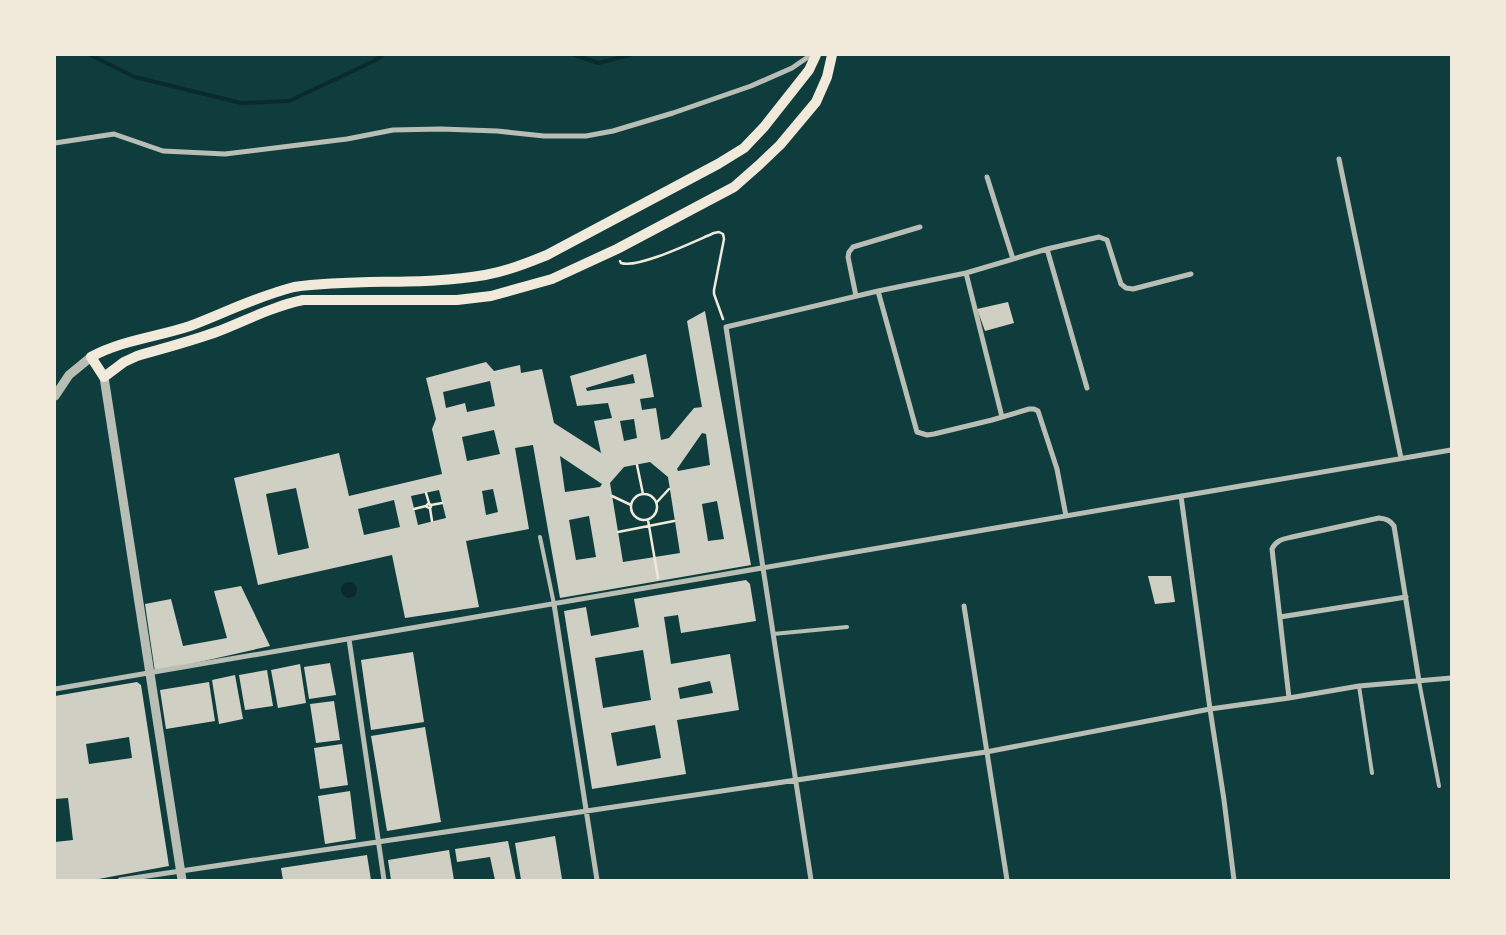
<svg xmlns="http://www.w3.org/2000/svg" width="1506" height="935" viewBox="0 0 1506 935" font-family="Barlow,sans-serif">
	<rect width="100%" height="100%" fill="#0f3d3e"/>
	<path fill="#0a2a2b" d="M341 590a8 8 0 1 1 16 0a8 8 0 1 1-16 0Z"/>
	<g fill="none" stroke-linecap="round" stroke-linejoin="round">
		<path stroke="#0a2a2b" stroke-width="4" d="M90,55L135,77L241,103L289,101L374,61L383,55
			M574,55L599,63L630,55"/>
	</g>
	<path fill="#cfcfc3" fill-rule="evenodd" d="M1008,302L1014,323L985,331L977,309Z
		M705,311L751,565L560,598L533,445L515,448L529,529L466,541L479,607L405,618L392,555L258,585L234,478L339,453L349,496L442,474L432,429L436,419L426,378L486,362L494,371L520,365L521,373L542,369L554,423L601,453L594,421L612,418L608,403L577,406L570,376L646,354L654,397L640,399L642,410L656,408L661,440L669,438L694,408L702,407L687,321ZM633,374L635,383L587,391L586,388ZM490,381L495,406L467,412L465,403L446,408L443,392ZM634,419L637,438L624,441L620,421ZM494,430L500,454L467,461L462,437ZM702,433L706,434L710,465L678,471L677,469ZM560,456L602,484L600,487L565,492ZM650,462L668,477L680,553L623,562L610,483L624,467ZM296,488L309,548L278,555L266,494ZM493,489L498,512L486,515L482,491ZM439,490L446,518L418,525L411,496ZM394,500L400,527L364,535L358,509ZM717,501L724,539L708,541L702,504ZM589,516L596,557L576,560L569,520Z
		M1148,576H1171L1175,602L1155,604Z
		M746,580L750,584L756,621L681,633L678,615L664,617L671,664L730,654L739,710L677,720L686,774L592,789L564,611L586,607L591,636L639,627L634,599ZM643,650L651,700L603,708L595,658ZM710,681L713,693L680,699L678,688ZM655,725L661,758L617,766L611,733Z
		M241,586L270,646L155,672L145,604L171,599L183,646L227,638L214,591Z
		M413,652L424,722L371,730L361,660Z
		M330,663L336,695L309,699L304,667Z
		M300,664L306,703L278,708L271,670Z
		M267,670L273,706L245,710L239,675Z
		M235,675L243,719L219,724L212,680Z
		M137,682L141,685L169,866L93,880H55V842L73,840L68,798L55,799V696ZM129,737L132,758L89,764L86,744Z
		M209,682L215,721L166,729L160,690Z
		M334,701L340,740L316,743L310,704Z
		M425,727L441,822L387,831L371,736Z
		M342,744L348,785L320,789L314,748Z
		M350,791L356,839L325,844L318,796Z
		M555,836L562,879L521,880L515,843Z
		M508,841L516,880H495L490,857L457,862L455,849Z
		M449,850L454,880H391L388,860Z
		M367,855L371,880H283L281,868Z"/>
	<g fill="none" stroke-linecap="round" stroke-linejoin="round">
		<path stroke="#f1e9da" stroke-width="2.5" d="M620,261L621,263C638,269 695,241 714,233L719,232L723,234L724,239L714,290V294L723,319
			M637,465L643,494
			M426,493L429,503
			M631 507a13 13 0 1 1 26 0a13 13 0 1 1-26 0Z
			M612,496L631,505
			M657,502L669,489
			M429,503L431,507L429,508L427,507V505Z
			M431,505L442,503
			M430,508L432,521
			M414,509L426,506
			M648,520L658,578
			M618,532L674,521"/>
		<path stroke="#b8beb3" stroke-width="4" d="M540,537L554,604
			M773,634L847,627
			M1419,681L1439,786
			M1359,686L1372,773"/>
		<path stroke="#b8beb3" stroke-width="5" d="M55,143L114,134L163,151L225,154L347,139L393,130L441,129L497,131L544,136H586L613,131L673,113L751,86L792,68L811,55
			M1339,159L1401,458
			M987,177L1013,259
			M1047,249L1087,388
			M966,273L1002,417
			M878,291L917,432L927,435L934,434L992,420L1029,409H1034L1038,411L1057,469L1066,516
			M856,296L848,257L849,252L853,247L920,227
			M1181,496L1210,709L1224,800L1234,880
			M554,604L597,880
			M964,606L1007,880
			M1280,617L1406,597
			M349,639L384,880
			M55,689L1451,450
			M1289,698L1272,549C1276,540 1283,539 1292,537L1379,518C1386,519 1390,520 1394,526L1419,681
			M120,880L986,752L1210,709L1289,698L1359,686L1451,678
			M811,880L726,327L878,291L966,273L1047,249L1099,237L1107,240L1121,284L1126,288L1133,289L1191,274"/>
		<path stroke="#b8beb3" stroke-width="9" d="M104,377L182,880
			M55,396L69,375L91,357"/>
		<path stroke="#f1e9da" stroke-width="10" d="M816,55L809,70L764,127L744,148L718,164L547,255C527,263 507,271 485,275C422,286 357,278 294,287C258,296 224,313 190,326C157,337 122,340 91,357L104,377L124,362L137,356C164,348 192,341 219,331C247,320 274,306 303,300H457L491,296L552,279L617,249L734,187L759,165L780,145L816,102L827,77L832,55"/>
	</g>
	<rect width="1506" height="935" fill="none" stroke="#f1e9da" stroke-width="112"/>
</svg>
